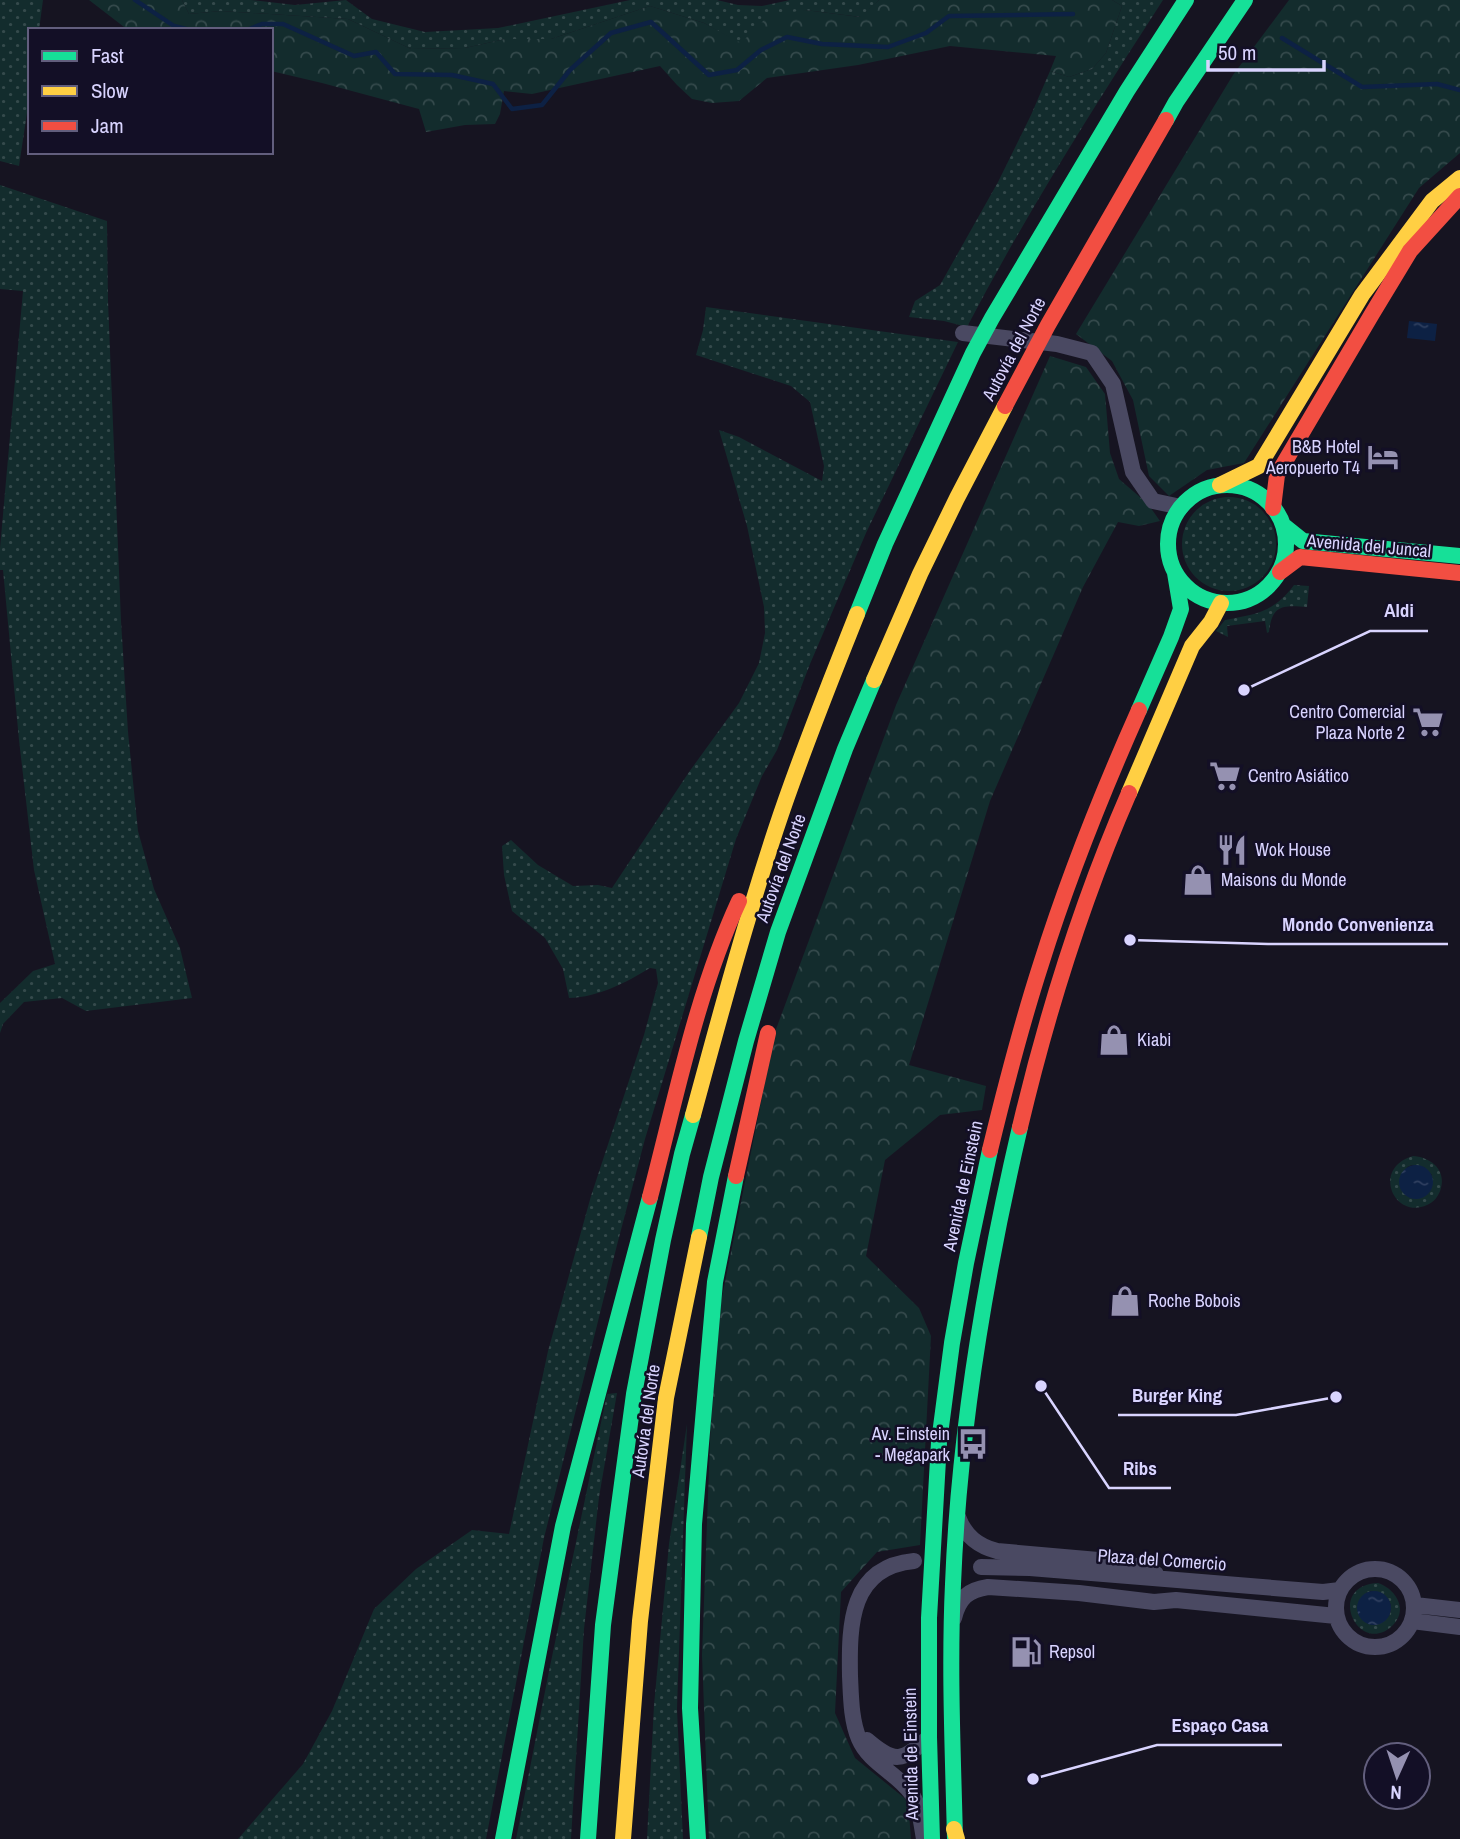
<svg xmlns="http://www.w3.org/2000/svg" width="1460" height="1839" viewBox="0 0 1460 1839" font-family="'Archivo Narrow',sans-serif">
	<defs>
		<pattern id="grass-dots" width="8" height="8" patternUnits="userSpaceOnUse" patternTransform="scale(1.75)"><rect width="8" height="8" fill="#132c2d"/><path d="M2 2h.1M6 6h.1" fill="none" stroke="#354a4c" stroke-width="1.8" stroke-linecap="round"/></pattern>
		<pattern id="forest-crowns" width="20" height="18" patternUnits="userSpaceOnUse" patternTransform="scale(1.75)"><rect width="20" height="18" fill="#132c2d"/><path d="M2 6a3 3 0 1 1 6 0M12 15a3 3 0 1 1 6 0" fill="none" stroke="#354a4c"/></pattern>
		<pattern id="water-ripples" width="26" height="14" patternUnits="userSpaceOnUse" patternTransform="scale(1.75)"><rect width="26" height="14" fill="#0d2144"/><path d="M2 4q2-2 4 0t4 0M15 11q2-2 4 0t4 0" fill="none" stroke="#304060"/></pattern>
	</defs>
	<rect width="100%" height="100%" fill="#161421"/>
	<path fill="url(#grass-dots)" fill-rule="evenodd" d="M0,0H43L39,30H30V93L19,166L0,161Z
		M182,0H251L295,5L346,0L372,19L425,32L498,28L630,0H717L738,5L762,6L790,0H879L861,17L805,10L741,44L704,23L650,6L551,39H505L465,48L411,49L348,19L221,11L189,14Z
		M1112,0H1163C1094,107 1026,214 967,327L944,321L909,317L915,301L940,285L998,182L1031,115L1050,71L1069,77L1092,69L1106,53L1122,6Z
		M0,185L107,221L108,301L121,621L128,732L138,831L154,889L180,948L192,998L86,1011L62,998L24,1002L3,1024L0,1033V1003L33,971L55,964L34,870L19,740L3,570H0V548L23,291L0,289Z
		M706,307L958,342L866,533L810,664L777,750L762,776L736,839L645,1139L617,1245L544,1538L486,1839H238L303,1764L332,1711L374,1609L416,1569L472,1530L509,1534L548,1351L591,1196L644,1035L658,983L656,969L650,968C625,983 599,997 569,998L563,969L545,938L512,911L504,875L502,846L511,840L538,865L573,886L598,885L612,888L689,772L739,703L759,663L765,633L764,607L747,526L719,430L739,437L822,481L824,466L810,402L791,386L696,355L703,330Z
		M1182 544a47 47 0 1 1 94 0a47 47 0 1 1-94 0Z
		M1294,585L1309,586L1307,607C1282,605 1272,605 1269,632L1267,633L1265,621L1227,626L1228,637L1216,631L1225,620C1256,614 1273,613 1294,585Z
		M1413,1156C1430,1157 1446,1169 1441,1188C1439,1196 1434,1202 1427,1205C1394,1220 1371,1168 1413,1156ZM1412,1165L1424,1167L1432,1175L1406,1196L1400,1187L1407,1167Z
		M617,1393L599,1497L584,1629L571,1839H516L549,1671L607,1394Z
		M687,1424L677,1709L683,1839H647L654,1705L669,1544Z
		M1378,1583C1396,1589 1409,1610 1392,1626C1359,1657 1324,1586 1378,1583ZM1371,1591C1395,1592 1399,1619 1375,1625L1366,1593Z"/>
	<path fill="url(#forest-crowns)" d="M89,0H182L189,14L221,11L348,19L411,49L465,48L505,39H551L650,6L704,23L741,43L768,16L805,10L860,17L879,0H1112L1122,6L1106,53L1092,69L1069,77L1050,71L1056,56L950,46L858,65L767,78L739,101L712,103L692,99L677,85L660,66L532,94L504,91L500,114L495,124L465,125L426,132L419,109L322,83L271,71V30H128Z
		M1289,0H1460V153L1419,188L1244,463L1207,470L1169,496L1149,476L1133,400L1112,361L1076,334L1233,75Z
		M1050,356L1086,367L1105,394L1110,453L1119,479L1148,504L1160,521L1139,526L1118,522L1083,587L990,801L909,1065L986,1086L982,1110L940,1115L885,1160L866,1256L919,1308L931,1336L920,1545L877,1552L841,1592L835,1713L855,1758L908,1801L911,1839H709L702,1655L714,1337L775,1032L896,705Z"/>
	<path fill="url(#water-ripples)" d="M1409,321L1437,324L1435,341L1407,338Z
		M1399 1182a17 17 0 1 1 34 0a17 17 0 1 1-34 0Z
		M1357 1608a17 17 0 1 1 34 0a17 17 0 1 1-34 0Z"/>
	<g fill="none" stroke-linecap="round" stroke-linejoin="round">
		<path stroke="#0d2144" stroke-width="4.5" d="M135,0L174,26L190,30
			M247,30L262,24H283L354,56L376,52L395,74L452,75L493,84L512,109L542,105L570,70L611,33L651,22L709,75L737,70L761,50L787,37L822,44L888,47L926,33L949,16L1073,14
			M1282,38L1362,87L1437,84L1460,90"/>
		<path stroke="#4a4962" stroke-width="16" d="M963,333L1057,344L1092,353L1113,384L1133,472L1153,501L1181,507
			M958,1517C965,1536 978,1546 997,1551L1121,1562L1146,1569L1156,1574
			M914,1561C850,1567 849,1624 850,1676C851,1697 851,1720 859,1739C869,1763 897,1773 911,1793C920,1806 921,1823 924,1839
			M981,1567L1030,1568L1323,1592L1340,1590
			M1336 1608a39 39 0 1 1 78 0a39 39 0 1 1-78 0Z
			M1415,1605L1460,1610
			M954,1618C959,1598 968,1590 988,1587L1079,1593L1154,1602L1176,1600L1336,1616
			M1412,1621L1460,1627
			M867,1740C895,1764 902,1762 929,1737"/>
		<path stroke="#16e098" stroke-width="16" d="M1166,120L1176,102L1245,0
			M1168 544a59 59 0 1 1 118 0a59 59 0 1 1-118 0Z
			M1283,525L1303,541L1460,556
			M857,614L885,544L973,353L992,318L1127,91L1186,0
			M1139,710L1171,637L1181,609L1175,573
			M699,1237L711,1177L746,1041L778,932L845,749L874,680
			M503,1839L563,1526L650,1197
			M588,1839L603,1625L634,1394L663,1240L682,1154L693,1115
			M698,1839L690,1708L694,1524L715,1282L736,1176
			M932,1839L929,1737V1618L939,1442L952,1343L966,1263L990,1150
			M955,1839C953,1754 949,1669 953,1584C959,1430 985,1277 1020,1127"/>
		<path stroke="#ffcf43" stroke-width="16" d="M1220,485L1259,466L1362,295L1432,201L1460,178
			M874,680L920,574L957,498L1005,406
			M1129,793L1192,646L1211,622L1221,603
			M693,1115C719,1019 745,923 776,829C800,756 829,685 857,614
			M954,1829L957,1839
			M623,1839L640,1621L666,1398L699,1237"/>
		<path stroke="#f24e42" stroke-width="16" d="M1005,406L1048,325L1166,120
			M1273,508L1277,475L1372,314L1410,251L1460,196
			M1280,572L1300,557L1460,573
			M1020,1127C1047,1013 1082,901 1129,793
			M990,1150C1005,1088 1021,1026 1041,964C1068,878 1102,793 1139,710
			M736,1176L768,1033
			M650,1197C676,1098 696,994 739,901"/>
	</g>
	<defs>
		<symbol id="hotel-bare" viewBox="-9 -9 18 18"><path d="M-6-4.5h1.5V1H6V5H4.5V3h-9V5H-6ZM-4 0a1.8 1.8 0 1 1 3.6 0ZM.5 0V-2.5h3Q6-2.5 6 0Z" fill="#9591b1" stroke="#130f26" stroke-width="2.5" paint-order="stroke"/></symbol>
		<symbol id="supermarket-bare" viewBox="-9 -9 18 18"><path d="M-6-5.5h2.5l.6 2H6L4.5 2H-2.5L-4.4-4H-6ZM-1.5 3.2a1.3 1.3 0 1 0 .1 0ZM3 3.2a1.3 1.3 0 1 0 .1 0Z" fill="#9591b1" stroke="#130f26" stroke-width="2.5" paint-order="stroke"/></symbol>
		<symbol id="restaurant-bare" viewBox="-9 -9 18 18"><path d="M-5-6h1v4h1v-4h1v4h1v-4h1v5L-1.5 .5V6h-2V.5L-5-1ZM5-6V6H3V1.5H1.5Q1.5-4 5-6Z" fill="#9591b1" stroke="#130f26" stroke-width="2.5" paint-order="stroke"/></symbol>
		<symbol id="shop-bare" viewBox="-9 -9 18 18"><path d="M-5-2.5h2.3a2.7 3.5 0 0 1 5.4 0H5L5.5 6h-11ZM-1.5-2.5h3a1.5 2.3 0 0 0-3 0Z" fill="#9591b1" stroke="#130f26" stroke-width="2.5" paint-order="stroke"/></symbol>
		<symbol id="bus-bare" viewBox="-9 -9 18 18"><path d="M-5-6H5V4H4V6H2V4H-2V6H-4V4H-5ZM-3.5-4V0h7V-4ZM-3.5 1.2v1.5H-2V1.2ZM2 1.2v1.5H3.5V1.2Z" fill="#9591b1" stroke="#130f26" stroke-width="2.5" paint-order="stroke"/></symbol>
		<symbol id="fuel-bare" viewBox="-9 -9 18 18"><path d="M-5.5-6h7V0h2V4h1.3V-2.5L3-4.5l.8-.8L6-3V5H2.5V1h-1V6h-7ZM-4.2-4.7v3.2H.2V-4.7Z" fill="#9591b1" stroke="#130f26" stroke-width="2.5" paint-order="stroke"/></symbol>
	</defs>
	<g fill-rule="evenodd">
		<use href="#hotel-bare" x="1361" y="435" width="44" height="44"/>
		<use href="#supermarket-bare" x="1406" y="700" width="44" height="44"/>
		<use href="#supermarket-bare" x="1203" y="754" width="44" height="44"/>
		<use href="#restaurant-bare" x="1210" y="828" width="44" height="44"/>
		<use href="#shop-bare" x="1176" y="858" width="44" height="44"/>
		<use href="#shop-bare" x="1092" y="1018" width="44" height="44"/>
		<use href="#shop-bare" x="1103" y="1279" width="44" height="44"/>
		<use href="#bus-bare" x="951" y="1422" width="44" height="44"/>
		<use href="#fuel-bare" x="1004" y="1630" width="44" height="44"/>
	</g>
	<g text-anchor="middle" stroke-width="5" stroke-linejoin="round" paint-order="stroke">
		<g font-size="18" fill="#d9d4ff" stroke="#130f26">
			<text transform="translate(1014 349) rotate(-62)" y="6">Autovía del Norte</text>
			<text transform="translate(1369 546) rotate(5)" y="6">Avenida del Juncal</text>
			<text transform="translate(781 868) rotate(-70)" y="6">Autovía del Norte</text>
			<text transform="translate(963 1186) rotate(-78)" y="6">Avenida de Einstein</text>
			<text transform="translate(646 1421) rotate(-82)" y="6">Autovía del Norte</text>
			<text transform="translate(1162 1560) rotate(4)" y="6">Plaza del Comercio</text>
			<text transform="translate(911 1754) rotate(-91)" y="6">Avenida de Einstein</text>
		</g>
		<g font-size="18" fill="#d9d4ff" stroke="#130f26" text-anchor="start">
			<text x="1360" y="453" text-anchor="end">B&amp;B Hotel<tspan x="1360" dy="21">Aeropuerto T4</tspan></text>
			<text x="1405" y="718" text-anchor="end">Centro Comercial<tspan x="1405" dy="21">Plaza Norte 2</tspan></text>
			<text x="1248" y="782">Centro Asiático</text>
			<text x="1255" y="856">Wok House</text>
			<text x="1221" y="886">Maisons du Monde</text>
			<text x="1137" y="1046">Kiabi</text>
			<text x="1148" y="1307">Roche Bobois</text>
			<text x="950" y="1440" text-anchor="end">Av. Einstein<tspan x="950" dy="21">- Megapark</tspan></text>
			<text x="1049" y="1658">Repsol</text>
		</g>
	</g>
	<path fill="none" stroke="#d9d4ff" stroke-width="2.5" d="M1244 690L1370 631H1428M1130 940L1268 944H1448M1336 1397L1236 1415H1118M1041 1386L1109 1488H1171M1033 1779L1157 1745H1282"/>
	<g fill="#d9d4ff" stroke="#130f26" stroke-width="2.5">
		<circle cx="1244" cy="690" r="7"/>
		<circle cx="1130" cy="940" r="7"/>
		<circle cx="1336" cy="1397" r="7"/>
		<circle cx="1041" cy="1386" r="7"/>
		<circle cx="1033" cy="1779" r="7"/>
	</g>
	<g font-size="19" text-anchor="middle" font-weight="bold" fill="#d9d4ff" stroke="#130f26" stroke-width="5" stroke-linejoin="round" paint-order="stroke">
		<text x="1399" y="617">Aldi</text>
		<text x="1358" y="931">Mondo Convenienza</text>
		<text x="1177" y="1402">Burger King</text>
		<text x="1140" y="1475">Ribs</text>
		<text x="1220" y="1732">Espaço Casa</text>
	</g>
	<rect x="28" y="28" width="245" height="126" fill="#130f26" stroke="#625e7d" stroke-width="2"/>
	<rect x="42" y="51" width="35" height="10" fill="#16e098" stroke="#625e7d" stroke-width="2"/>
	<text x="91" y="63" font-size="21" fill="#d9d4ff">Fast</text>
	<rect x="42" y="86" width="35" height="10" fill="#ffcf43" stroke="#625e7d" stroke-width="2"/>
	<text x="91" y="98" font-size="21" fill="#d9d4ff">Slow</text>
	<rect x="42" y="121" width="35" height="10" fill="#f24e42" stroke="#625e7d" stroke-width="2"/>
	<text x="91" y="133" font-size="21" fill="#d9d4ff">Jam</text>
	<g transform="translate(1397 1776) rotate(183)"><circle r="33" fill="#130f26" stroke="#625e7d" stroke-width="2"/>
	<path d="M0-5L12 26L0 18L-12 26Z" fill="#9591b1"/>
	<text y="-10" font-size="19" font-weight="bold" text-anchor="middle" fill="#d9d4ff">N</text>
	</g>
	<path d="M1208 60v10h116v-10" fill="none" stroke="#d9d4ff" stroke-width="3.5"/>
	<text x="1218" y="60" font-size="21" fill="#d9d4ff" stroke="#130f26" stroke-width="5" paint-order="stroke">50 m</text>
</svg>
